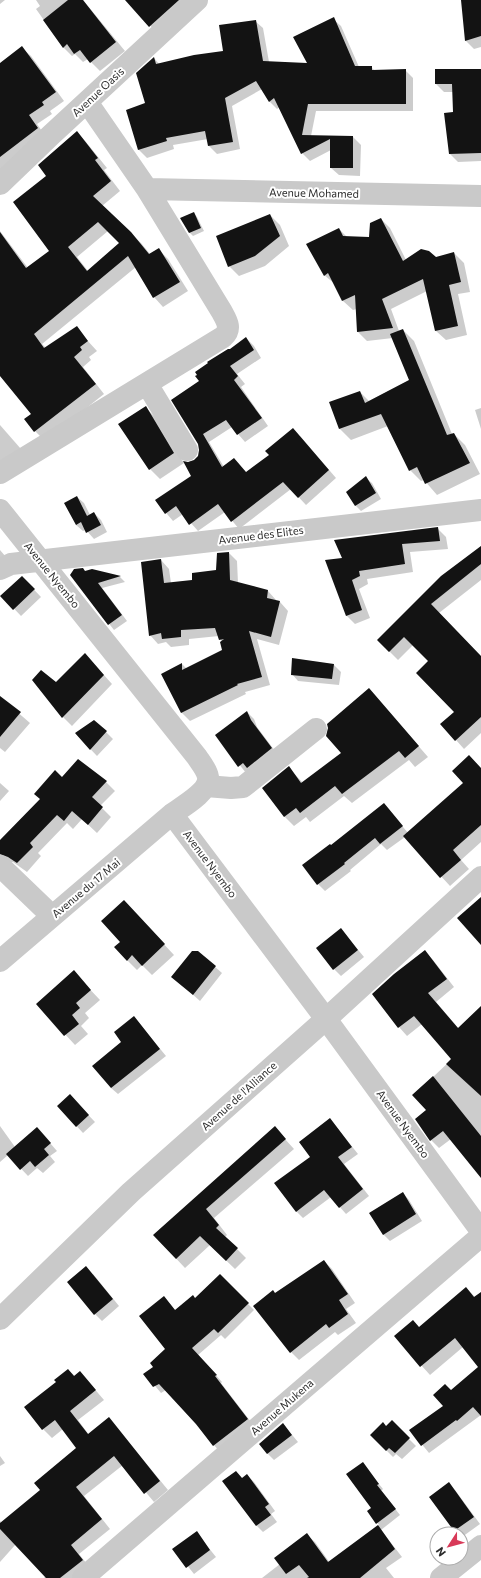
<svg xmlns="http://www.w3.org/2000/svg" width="481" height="1578" viewBox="0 0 481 1578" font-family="Commissioner,sans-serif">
	<rect width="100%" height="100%" fill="#fff"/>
	<path fill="#0003" fill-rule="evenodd" d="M0,0H5L0,4Z
		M36,0H83L125,51L100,71L88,59L83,62L75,54L72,56L63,47L36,9L40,6Z
		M127,0H192L157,33Z
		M462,0H481V47L474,49L466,41Z
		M333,19L341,26L359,67H371L375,71L405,70L413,78V111H316L311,136L353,137L361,145L360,176L339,175L331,168V150L310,161L302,153L280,107L277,109L269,101L262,89L232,106L240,149L217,154L209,146L208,139L173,145L174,149L147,158L139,150L127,110L147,104L154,58L160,65L224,52L255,21L263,28L269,62L308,65Z
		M22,48L31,56L64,101L50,111L52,114L37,124L46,137L0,173V65Z
		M481,70V161L458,162L450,154L454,113V92H444L436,84Z
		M77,132L86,142L107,168L104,170L120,191L102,206L141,243L150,254L158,249L168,259L188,291L163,307L154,297L136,267L42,344L46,348L76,328L97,351L89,357L91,360L83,367L104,394L45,441L35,431L33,414L0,376V231L28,268L50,251L48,176ZM108,231L120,243L88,271L77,257Z
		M194,213L197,217L204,231L193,236L189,232Z
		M270,215L280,225L289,246L265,266L239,276L229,266Z
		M381,219L390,228L406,260L435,258L454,253L464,263L470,292L458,294L467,335L446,340L436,331L427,291L391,309L399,331L403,330L414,341L452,434H454L465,445L480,474L437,495L424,480L421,481L410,470L388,426L351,440L340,429L330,403L360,392L369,401L410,380L393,338L367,341L358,332L357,309L353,310L343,301L335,284L324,275L339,229L347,237L369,238Z
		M246,338L254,346L261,358L237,374L245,384L241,387L268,426L245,442L232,427L209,442L224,467L247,473L300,436L336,478L306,505L291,489L239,529L225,512L198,531L183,514L173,521L156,501L192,476L194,461L199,456L200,382L230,350Z
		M145,407L155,417L184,463L160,479L150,469Z
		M481,408V429L475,410Z
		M0,425L21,449L0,465Z
		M366,478L372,483L381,499L361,511L356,506L347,492Z
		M77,497L84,503L90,515L94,513L101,520L107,532L94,539L86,530L83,531L76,525Z
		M438,529L446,537L448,549L410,552L413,572L367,579L368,584L359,589L370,618L355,624L346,615L344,559Z
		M481,546V580L439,613L481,657V733L464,749L456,740L455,712L429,661L413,645L398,660L378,640L442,576Z
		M0,550L6,557L0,562Z
		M229,553L237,561L238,583L268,591L276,600V601L280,602L288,611L279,645L257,639L270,685L245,692L246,694L190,721L182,713L162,675L182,664L187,669L223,651L222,642L219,636L189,639V645L171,647L166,642L158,644L150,635L161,560L169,569L171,583L193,581L217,571Z
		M92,570L120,577L125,582L102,588L127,621L114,630L71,575Z
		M22,577L41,597L21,616L2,596Z
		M85,654L112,684L72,726L63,717L34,680L56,683Z
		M334,665L341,672L339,685L298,681L292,674Z
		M369,689L428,757L415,767L409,760L352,803L344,796L310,822L306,817L294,826L284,816L289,768L303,783L342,753Z
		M0,697L30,723L5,752L0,748Z
		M247,712L254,719L257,727L278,755L246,773L216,735Z
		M106,732L113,739L97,756L76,734Z
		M481,769V842L461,860L469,869L450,886L405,837L387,850L381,844L350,870L351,871L325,891L318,884L331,847L384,804L408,833Z
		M62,779L106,782L115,791L100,806L111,817L97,833L82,819L73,829L67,823L38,853L41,856L27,872L13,862H8L0,855V842Z
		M0,783L9,791L0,801Z
		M133,911L174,955L152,975L142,965L137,970L127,960Z
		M341,929L364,957L341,976L334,969Z
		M198,952L222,973L200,1001L173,977Z
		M425,952L433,960L454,987L436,1002L459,1029L481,1008V1177L451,1139L439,1148L431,1140L416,1119L427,1110L414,1095L452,1059L422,1024L407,1036L399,1027L373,994Z
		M83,982L100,1000L85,1013L89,1018L81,1026L88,1034L75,1045L37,1004Z
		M134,1017L166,1056L118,1094L111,1088L123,1042Z
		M76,1102L95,1122L83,1133L58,1106Z
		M330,1119L358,1154L344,1164L369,1196L346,1214L331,1197L303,1218L296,1211L312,1157Z
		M0,1126L15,1147L43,1135L57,1151L50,1156L55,1162L43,1173L37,1168L28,1176L8,1155L0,1162Z
		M275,1128L294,1149L214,1218L227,1235L225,1237L246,1258L235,1269L210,1245L185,1268L154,1235Z
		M403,1193L409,1200L422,1221L390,1241L383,1234Z
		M324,1261L332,1269L355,1303L346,1309L356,1323L338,1335L335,1332L299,1360L291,1352L276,1294Z
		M93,1274L119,1306L102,1321L95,1314Z
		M220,1276L254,1310L225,1339L221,1335L198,1355L222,1382L221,1383L254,1426L220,1452L166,1390L161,1393L145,1374L155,1367L166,1349L164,1297L176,1311L196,1299Z
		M466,1288L475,1297L481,1295V1415L429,1453L411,1431L445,1406L451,1391L480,1367L463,1347L430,1375L395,1336L420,1328Z
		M68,1370L75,1376L80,1372L104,1400L78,1420L89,1435L117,1428L168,1490L154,1502L123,1465L84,1496L110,1529L79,1554L91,1569L80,1578H44L46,1576L16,1544L0,1562V1521L2,1523L42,1490L78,1448L63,1429L52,1438L43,1429L57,1382Z
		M392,1422L416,1446L402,1459L396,1454L393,1457L371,1435L386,1427Z
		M283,1424L298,1442L274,1460L267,1453Z
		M0,1456L5,1463L0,1466Z
		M362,1463L383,1489L381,1491L400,1515L381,1530L402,1557L386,1568L394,1578H262L280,1564L307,1535L315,1542L330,1563L379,1525L368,1511L372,1508Z
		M247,1475L254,1482L275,1511L271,1514L277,1522L263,1532L257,1526L224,1481L243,1479Z
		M448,1484L455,1490L480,1524L462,1537L461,1534H458L455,1531L430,1497Z
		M196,1532L216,1557L194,1574L174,1549Z"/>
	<path fill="#131313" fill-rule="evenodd" d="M68,0H83L116,42L90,63L80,50L74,54L67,44L63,48L43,20Z
		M125,0H179L149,27Z
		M461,0H481V36L465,41Z
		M334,17L355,66H372V70L406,69V104H308L302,135L353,136V168H330V139L301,154L274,98L269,102L256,81L225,98L233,142L208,146L205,131L166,138L167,141L138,150L126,110L145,103L136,73L154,57L156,64L194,55L223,51L219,25L256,20L263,61L307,63L293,37Z
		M22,46L56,92L42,102L44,105L29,115L38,128L0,157V63Z
		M435,69H481V153L449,154L444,113L453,112L452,84H435Z
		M77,131L98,158L95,160L111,181L93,196L131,232L149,254L159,248L180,282L153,298L128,256L34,334L44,348L77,326L88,341L80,347L82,350L74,357L96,384L34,432L24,419L31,414L0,376V232L26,268L49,251L13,202L46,176L38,165ZM98,222L119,243L87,271L68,247Z
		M194,212L201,228L189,233L180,218Z
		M270,214L280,236L255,256L228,267L216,236Z
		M381,218L403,261L421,249L429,251L436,257L454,252L461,282L449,285L458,326L435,331L423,279L382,299L393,328L357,332L355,295L342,301L328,273L324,276L306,244L339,228L343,236L369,237L370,223Z
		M403,329L447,435L454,433L470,463L425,484L417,467L409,471L381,414L339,429L329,402L360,391L365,403L409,380L390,334Z
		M246,337L254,350L230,366L238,376L234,380L262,418L237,435L226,420L203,434L222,467L234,458L246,472L269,455L265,451L293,428L329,470L298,498L283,482L231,522L218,504L189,525L176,506L165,514L155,500L191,476L183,461L188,462L194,460L198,456L199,450L198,444L171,400L199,381L195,376L197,375L195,372L208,363L207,362L228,349H230Z
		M146,406L174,453L149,470L118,424Z
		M366,476L376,493L355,506L346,492Z
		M77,496L87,516L94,512L101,525L86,533L81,522L76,525L64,503Z
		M438,527L440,541L402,544L405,564L359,571L360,576L352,580L362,610L346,616L325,560L342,558L334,540Z
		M481,546V564L431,604L481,656V717L455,741L440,724L454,712L416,673L428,661L404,637L389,652L377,640L441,576Z
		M229,552L230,580L268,590L267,598L280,601L271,637L249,631L262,677L237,684L238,685L181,713L161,674L182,663V670L222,650L220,642L224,639L219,640L215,628L181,630V637L162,639L161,633L149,636L141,562L161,559L164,583L192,580V573L216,570L217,553Z
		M83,568L85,571L92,569L121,576L98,583L122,615L108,625L70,575L74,569Z
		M22,576L35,589L13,610L0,596Z
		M85,653L104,675L62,718L32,680L41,670L56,682Z
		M292,658L334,664L332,679L291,675Z
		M369,688L419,746L405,758L399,751L342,794L335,786L300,813L296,808L284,817L262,788L289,766L301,783L341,753L326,736L328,728L327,724Z
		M0,696L21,712L0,737Z
		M247,711L251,720L272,748L247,768L243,763L238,767L215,735Z
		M94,720L107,731L90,750L75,733Z
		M469,755L481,768V825L453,850L461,860L440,878L403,836L463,783L452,771Z
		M78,759L107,781L92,797L103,807L88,825L72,811L64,821L57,815L30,843L33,847L17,863L8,857L0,854V840L40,799L34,794L55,770L62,777Z
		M384,803L403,826L380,844L375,838L344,863L345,864L317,885L302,865L330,844L331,845Z
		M481,897V945L457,918Z
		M124,900L165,944L142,966L132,955L127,961L114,947L120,942L101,921Z
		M341,928L358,950L333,970L316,948Z
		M425,950L447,979L428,993L458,1028L481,1006V1096L446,1064L451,1059L414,1016L398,1028L372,994L394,974Z
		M192,951H198L216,966L193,995L171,977Z
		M74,970L91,990L76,1003L80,1008L72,1015L79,1024L64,1036L36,1004Z
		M134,1016L160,1049L111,1088L92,1066L121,1042L114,1032Z
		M433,1076L481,1136V1178L443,1131L430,1141L415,1119L426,1110L412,1095Z
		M70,1094L89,1115L76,1127L57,1106Z
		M330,1118L352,1147L338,1157L363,1189L339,1208L324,1190L296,1212L274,1183L310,1157L299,1142Z
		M275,1126L286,1139L206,1209L219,1225L216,1228L238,1248L226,1261L200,1236L176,1259L153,1235Z
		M37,1127L51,1143L44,1149L49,1155L35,1167L30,1161L20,1170L6,1154Z
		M403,1192L416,1214L383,1235L369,1213Z
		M324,1260L348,1294L339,1300L348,1314L329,1328L326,1324L290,1353L253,1306L273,1290L275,1293Z
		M86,1266L113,1299L94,1315L67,1282Z
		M220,1274L249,1303L218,1333L214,1329L192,1348L217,1375L215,1376L248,1419L213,1446L196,1424L159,1384L153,1387L143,1374L153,1367L150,1363L165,1349L139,1316L164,1296L175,1310L193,1295L195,1298Z
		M466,1287L474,1297L481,1292V1416L473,1407L457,1421L456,1420L421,1446L409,1430L443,1406L433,1395L445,1384L451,1390L478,1367L455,1338L420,1367L394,1336L413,1320L419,1327Z
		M68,1369L74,1376L80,1371L96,1390L70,1411L88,1434L109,1417L160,1481L144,1494L114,1456L76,1487L102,1519L71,1545L83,1560L60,1578H46L0,1529V1523L40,1490L34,1483L76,1448L55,1420L42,1430L24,1407L56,1382L54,1380Z
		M392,1420L410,1438L395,1453L389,1448L386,1451L370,1435L383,1422L386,1426Z
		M283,1423L292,1435L267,1454L259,1444Z
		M363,1462L379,1484L377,1485L396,1509L376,1524L367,1511L371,1508L346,1474Z
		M236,1471L242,1478L247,1474L269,1504L265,1507L271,1515L256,1526L222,1481Z
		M449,1482L474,1517L454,1531L429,1497Z
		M378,1525L395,1549L360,1578H307L309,1577L299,1565L286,1574L274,1558L307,1533L328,1562Z
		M197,1531L210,1550L186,1568L172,1549Z"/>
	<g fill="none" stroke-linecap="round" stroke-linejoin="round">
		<path stroke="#c9c9c9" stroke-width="22" d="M0,184L51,135L197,0
			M147,189L481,196
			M147,384L187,450
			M0,473L223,337C232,329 227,321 222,312L147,189L87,102
			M0,510L197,757C201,763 207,770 208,777C210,791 182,807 172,814L0,961
			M0,569L11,564L481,510
			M206,786L231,788L243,787L316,729
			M172,814L326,1019L481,1231
			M0,866L52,916
			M0,1319L131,1192L326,1019L481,877
			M83,1578L481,1236
			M441,1578L481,1546"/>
	</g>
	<g text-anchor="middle" stroke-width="4" stroke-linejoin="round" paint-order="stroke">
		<g font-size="11" fill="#2c2c2c" stroke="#fff">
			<text transform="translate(98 92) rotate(-43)" y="4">Avenue Oasis</text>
			<text transform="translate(314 193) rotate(1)" y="4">Avenue Mohamed</text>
			<text transform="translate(261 535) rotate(-7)" y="4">Avenue des Elites</text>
			<text transform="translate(52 575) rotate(51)" y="4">Avenue Nyembo</text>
			<text transform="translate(210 864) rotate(53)" y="4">Avenue Nyembo</text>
			<text transform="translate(86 888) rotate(-40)" y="4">Avenue du 17 Mai</text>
			<text transform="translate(239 1096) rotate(-42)" y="4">Avenue de l'Alliance</text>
			<text transform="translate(403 1124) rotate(54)" y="4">Avenue Nyembo</text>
			<text transform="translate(282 1407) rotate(-41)" y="4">Avenue Mukena</text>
		</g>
	</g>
	<g transform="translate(449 1546) rotate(234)"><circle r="19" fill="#ffffff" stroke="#ababab"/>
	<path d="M0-3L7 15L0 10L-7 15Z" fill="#d83958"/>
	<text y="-6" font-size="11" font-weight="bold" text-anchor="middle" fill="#2c2c2c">N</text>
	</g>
</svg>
